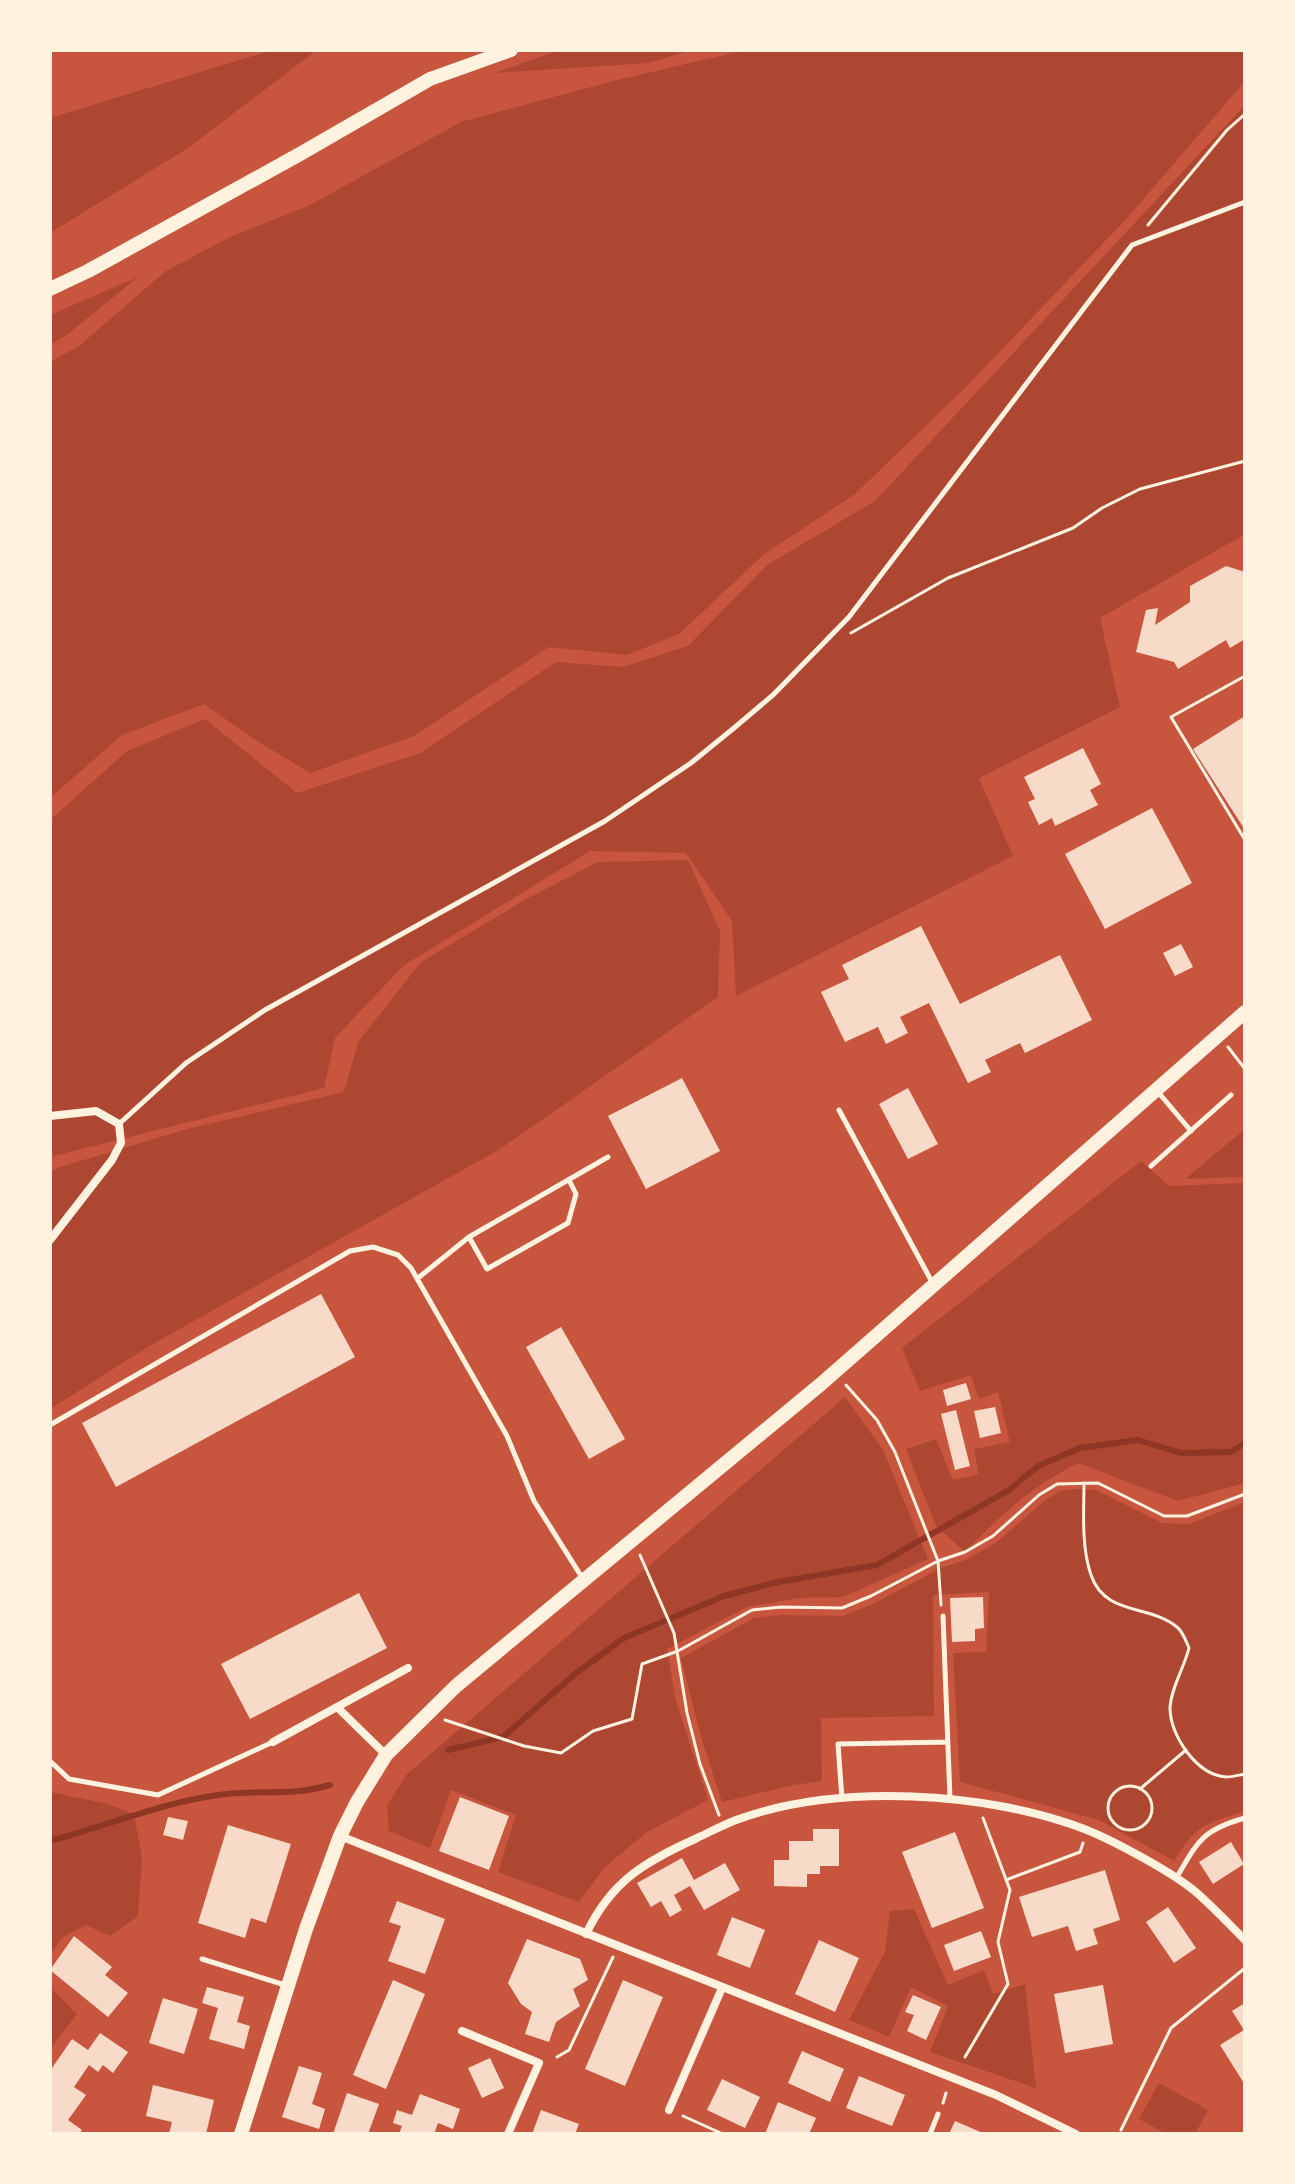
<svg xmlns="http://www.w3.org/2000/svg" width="1295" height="2184" viewBox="0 0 1295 2184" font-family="Raleway,sans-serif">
	<rect width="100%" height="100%" fill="#c8553d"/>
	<path fill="#ae4732" d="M272,50H317L188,148L50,233V118Z
		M559,50H692L648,63L495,73Z
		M746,50H1245V81L1128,217L968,385L855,494L763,555L679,634L627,655L549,647L414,736L310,773L254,739L204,704L122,735L50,798V362L79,346L166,271L230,237L308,206L461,122L617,80Z
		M1245,105V534L1100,618L1120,707L979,778L1013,856L736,996L732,921L686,853L590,851L403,966L335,1038L324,1088L50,1157V820L127,751L205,719L297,793L420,753L556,662L623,667L688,646L767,565L875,501Z
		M138,277L68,334L50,345V315Z
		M688,860L720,931L718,997L500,1149L151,1345L50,1409V1173L57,1168L187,1129L344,1092L358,1042L421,962L530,897L598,862Z
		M1245,1129V1177L1185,1179Z
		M1141,1161L1169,1186L1245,1183V1483L1178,1501L1078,1463C1035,1484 998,1517 965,1552L936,1526L906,1449L936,1439L953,1480L979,1474L974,1449L1010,1442L998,1392L979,1399L971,1375L920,1391L902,1348Z
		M845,1397L883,1450L928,1559L843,1597L799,1598L747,1607L667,1649L675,1698L708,1800L647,1832L605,1867L579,1902L498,1872L516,1815L451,1790L430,1848L389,1831L387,1806L406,1775Z
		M1077,1489L1096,1490L1162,1523L1189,1524L1245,1502V1811C1207,1823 1195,1825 1174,1861L1099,1820L960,1782L953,1653L986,1652L989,1592L933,1595L934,1716L821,1718L822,1781L794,1785L722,1802L701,1737L681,1658L754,1618L781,1615L843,1616L875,1603L941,1568L968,1559L997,1542L1044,1501L1060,1491Z
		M50,1792L104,1803L134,1814L142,1858L138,1916L110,1936L86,1925L63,1937L50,1955Z
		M914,1909L948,1985L984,1970L993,1994L1025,1984L1036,2088L930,2052L948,2006L911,1987L889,2037L849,2020L885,1952L890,1911Z
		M50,1987L77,2014L50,2049Z
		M1159,2083L1208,2110L1195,2134H1167L1139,2119Z"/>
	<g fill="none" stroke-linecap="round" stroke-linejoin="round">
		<path stroke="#8f3625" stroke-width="6" d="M448,1750L503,1737L575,1674L624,1638L724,1596L778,1582L877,1565L1009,1490L1038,1466L1080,1448L1138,1440L1181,1453L1231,1452L1245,1443
			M50,1841C106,1826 161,1803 218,1795C257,1789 289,1797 330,1785"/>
	</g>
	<path fill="#f7dbc8" d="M1226,566L1245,572V639L1230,648L1226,640L1178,669L1174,662L1136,652L1146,610L1158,608L1155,625L1190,602V586Z
		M1245,716V830L1193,749Z
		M1083,748L1101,784L1090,790L1098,805L1055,826L1052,818L1039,825L1028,802L1035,799L1024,777Z
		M1152,808L1192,883L1105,929L1065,854Z
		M921,926L960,1004L1060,955L1092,1020L1025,1053L1020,1043L985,1060L991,1072L968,1083L929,1003L900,1017L908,1033L886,1044L878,1027L845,1042L821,992L849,979L842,965Z
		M1181,944L1193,967L1175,976L1163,953Z
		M682,1078L720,1151L646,1189L608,1116Z
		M908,1088L938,1144L908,1159L879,1104Z
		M321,1294L355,1357L116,1487L82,1423Z
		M561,1327L625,1439L589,1459L526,1347Z
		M966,1383L971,1399L947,1406L943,1390Z
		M995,1407L1001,1433L980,1438L974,1411Z
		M956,1410L970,1466L955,1470L941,1414Z
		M359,1593L387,1648L250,1719L221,1664Z
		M983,1597L984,1628L975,1629V1641L952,1642L950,1598Z
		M460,1797L509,1816L489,1870L439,1851Z
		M168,1817L188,1821L183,1840L163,1835Z
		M228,1825L291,1844L266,1923L251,1918L245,1938L198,1923Z
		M813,1829H839V1866H820V1874H807V1887L774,1886V1860H789V1841H813Z
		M955,1832L984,1908L932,1928L902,1852Z
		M1231,1842L1244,1864L1213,1884L1199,1862Z
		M682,1858L694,1880L725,1863L740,1890L704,1910L690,1886L674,1895L682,1910L670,1917L661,1901L651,1907L637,1883Z
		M1105,1870L1120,1920L1093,1929L1098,1944L1076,1951L1068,1926L1032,1937L1019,1897Z
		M397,1901L445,1919L425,1974L388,1961L401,1926L389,1922Z
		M1168,1907L1196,1948L1174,1963L1146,1922Z
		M732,1917L765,1930L750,1968L717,1955Z
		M981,1931L991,1957L954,1971L944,1945Z
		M74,1936L112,1967L105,1975L128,1993L108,2017L50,1970Z
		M527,1939L580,1959L588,1980L573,1989L580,2006L556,2022L549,2042L525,2034L532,2012L521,2004L508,1983Z
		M819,1940L859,1958L835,2012L795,1994Z
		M393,1980L425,1994L386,2089L353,2075Z
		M623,1980L663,1997L625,2086L585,2069Z
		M1103,1985L1113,2044L1065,2053L1054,1994Z
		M207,1987L244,1997L237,2022L250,2026L244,2049L209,2039L218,2008L202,2003Z
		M913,1995L941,2007L926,2040L907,2031L914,2015L905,2012Z
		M163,1998L198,2009L184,2054L149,2043Z
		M1245,2003V2085L1220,2045L1244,2030L1232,2011Z
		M100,2033L128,2052L113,2073L103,2065L98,2072L89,2065L74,2087L86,2095L68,2120L82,2130L79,2134H50V2071L72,2039L88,2050Z
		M802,2051L844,2069L830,2102L788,2083Z
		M490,2058L504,2088L482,2098L468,2068Z
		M299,2066L322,2073L312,2104L325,2109L319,2129L282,2117Z
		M859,2076L905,2095L892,2126L846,2108Z
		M722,2079L760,2097L745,2128L707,2110Z
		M153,2085L214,2100L206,2134H169L172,2122L146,2116Z
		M347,2093L379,2104L368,2134H333Z
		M420,2094L460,2109L453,2129L438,2123L434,2134H399L402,2126L393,2123L397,2110L412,2115Z
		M778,2102L816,2118L809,2134H765Z
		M541,2110L579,2124L575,2134H532Z
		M955,2121L985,2134H949Z"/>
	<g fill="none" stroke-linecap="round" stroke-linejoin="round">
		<path stroke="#fff3e0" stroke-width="3" d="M1148,225L1227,130L1245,114
			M851,633L948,578L1073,528L1102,508L1140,489L1245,461
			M1245,676L1171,717L1245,840
			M1228,1047L1245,1069
			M846,1385L877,1420L895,1452L938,1561L941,1605
			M1084,1483C1084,1512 1081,1546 1091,1575C1105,1616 1149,1604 1177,1627C1183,1632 1186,1641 1189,1648C1184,1668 1171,1688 1170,1708C1170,1736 1197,1775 1226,1777C1232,1777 1239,1775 1245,1774
			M640,1555L674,1633L687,1713L700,1764L719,1815
			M445,1720L524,1746L561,1753L593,1731L632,1719L642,1664L678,1651L752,1610L781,1607L842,1608L871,1596L938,1561L965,1552L993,1536L1039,1495L1057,1484L1098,1483L1164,1516H1187L1245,1494
			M1108 1808a22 22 0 1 1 44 0a22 22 0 1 1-44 0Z
			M1140,1789L1186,1750
			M1006,1880L1080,1852L1083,1843
			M557,2057L569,2050L613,1957
			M965,2057L1008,1984L998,1942L1010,1890L983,1818
			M943,2103L946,2093
			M683,2116L723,2134
			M1121,2130L1171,2028L1245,1968"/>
		<path stroke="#fff3e0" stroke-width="5" d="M1158,1092L1191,1131
			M839,1110L932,1282
			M119,1124L186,1063L265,1010L605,821L691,763L734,728L773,695L849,617L1132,245L1245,202
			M1151,1166L1231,1095
			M469,1237L487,1269L568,1223L576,1194L569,1180
			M418,1278L469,1237L608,1157
			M50,1425L350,1251L373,1247L398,1255L411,1268L507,1436L534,1501L583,1579
			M943,1616L950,1799
			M50,1761L69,1779L158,1795L273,1742
			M842,1799L838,1744L948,1742
			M1177,1877C1198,1841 1202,1830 1245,1818
			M202,1959L285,1985
			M930,2134L938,2114"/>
		<path stroke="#fff3e0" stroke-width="8" d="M50,1116L96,1111L119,1124L121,1143L112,1160L50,1240
			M337,1707L408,1668
			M273,1742L337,1707L386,1755
			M340,1836L996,2095L1076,2134
			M586,1934C612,1880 645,1862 697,1838C710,1832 723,1825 736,1820C837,1783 987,1791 1087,1830C1116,1842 1174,1873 1197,1893C1214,1908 1229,1924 1245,1940
			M462,2031L539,2063L508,2134
			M669,2110L722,1988"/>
		<path stroke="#fff3e0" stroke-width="14" d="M50,289L88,271L300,154L430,79L511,50
			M241,2134L306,1929L340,1836L357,1802L386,1755L456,1686L821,1384L1245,1012"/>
	</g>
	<rect width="1295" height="2184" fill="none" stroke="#fff3e0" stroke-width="104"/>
</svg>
